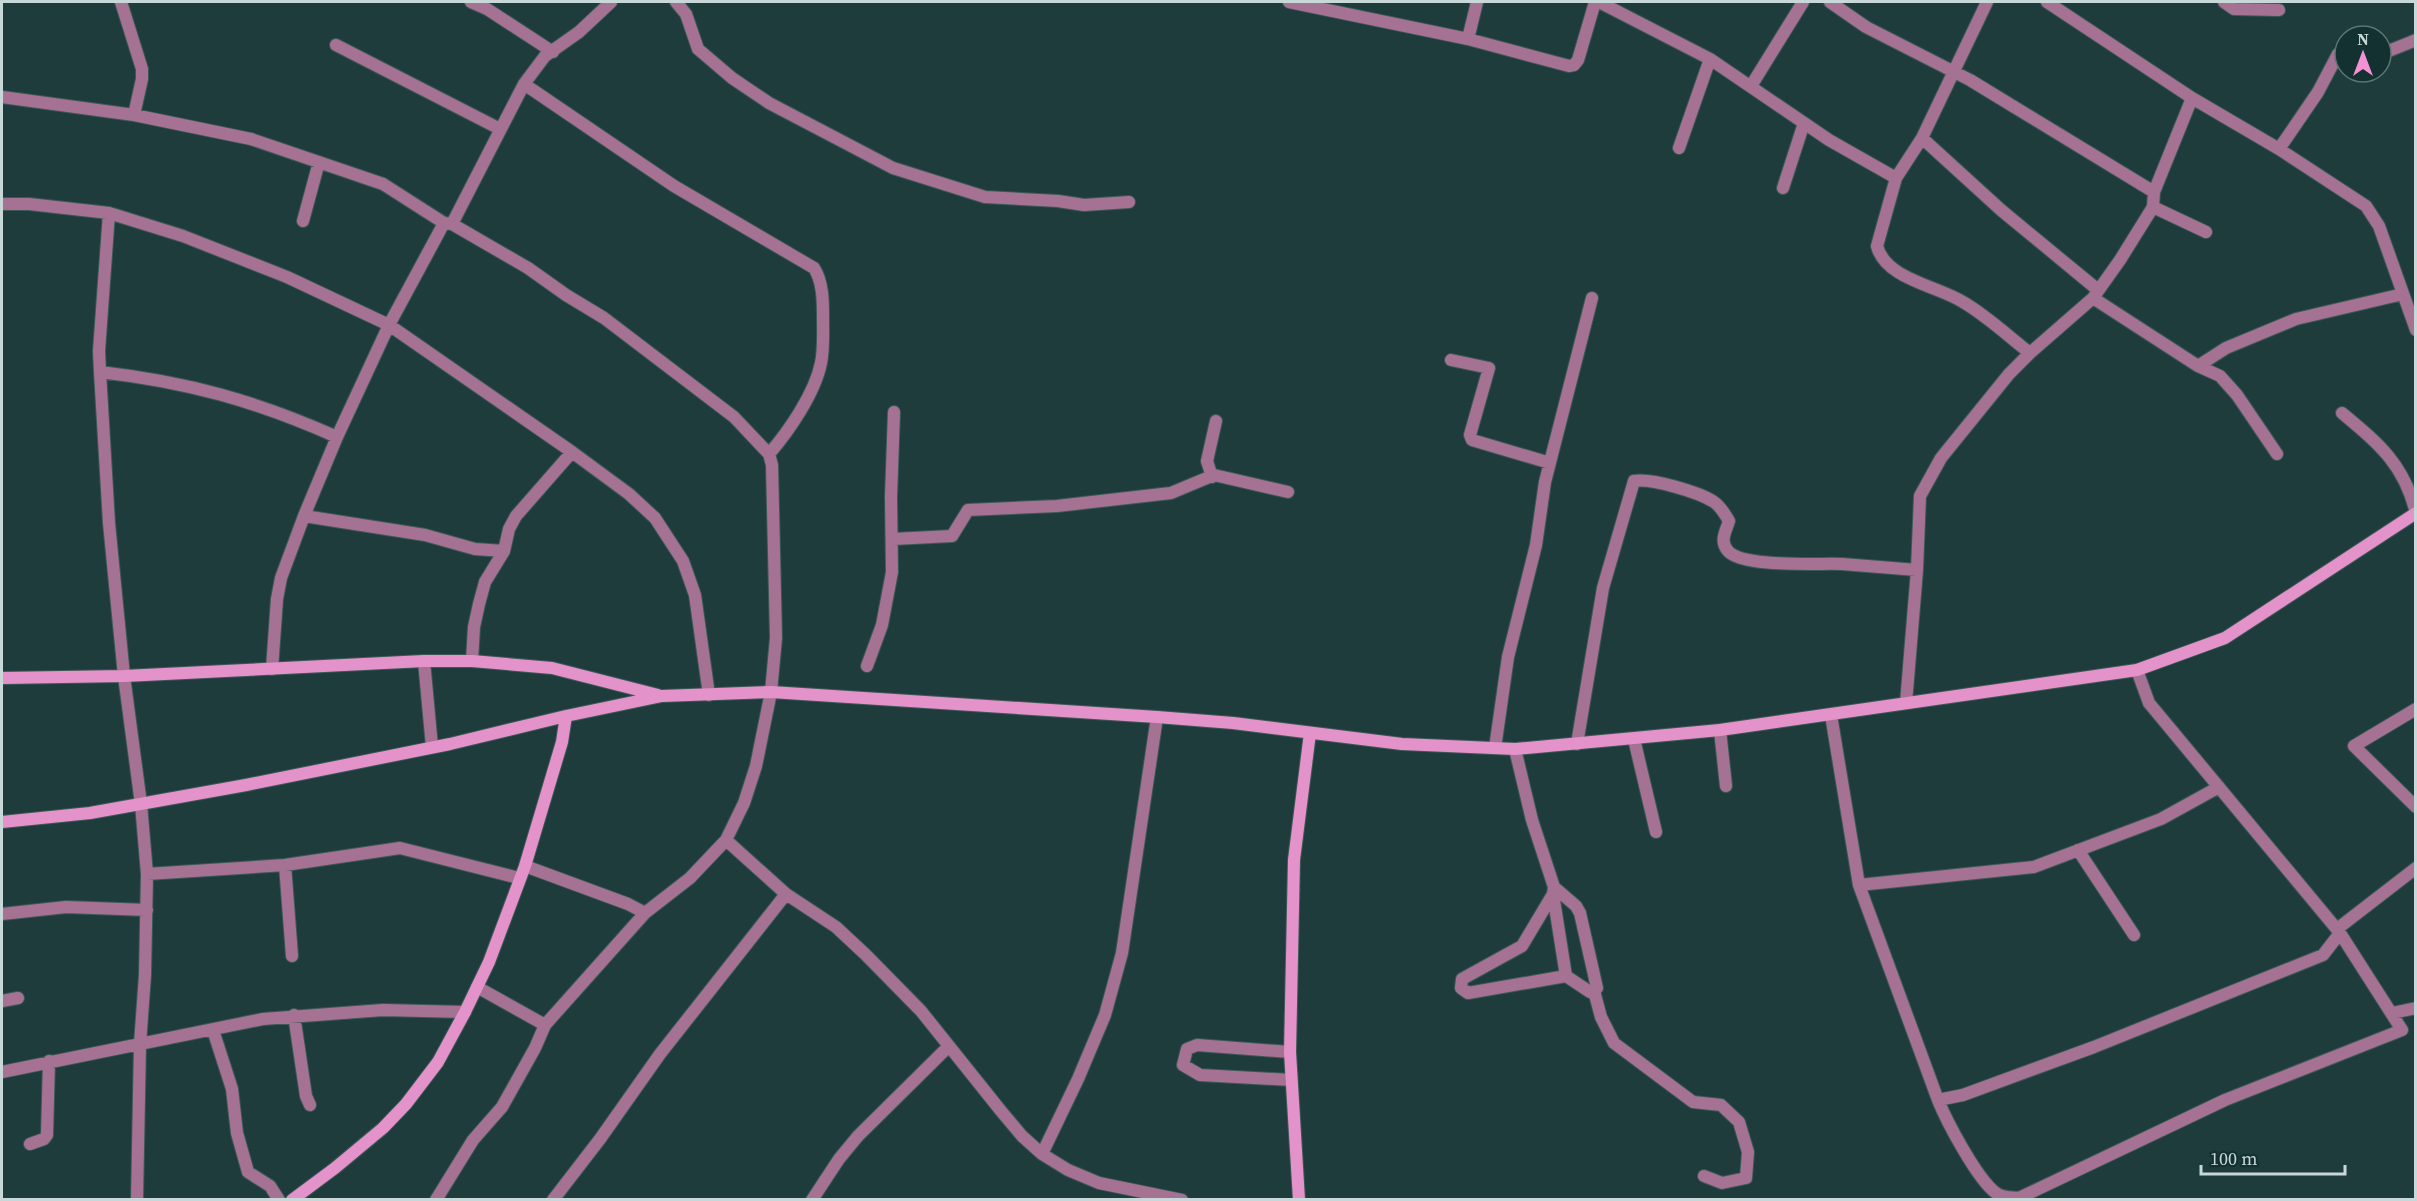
<svg xmlns="http://www.w3.org/2000/svg" width="2417" height="1201" viewBox="0 0 2417 1201" font-family="'Source Serif 4',serif">
	<rect width="100%" height="100%" fill="#1e3c3b"/>
	<g fill="none" stroke-linecap="round" stroke-linejoin="round">
		<defs>
			<path id="street" d="M121,2L142,69V79L134,115
				M471,2L487,9L553,52
				M676,2L686,14L698,49L732,78L769,103L893,168L985,197L1058,201L1084,205L1129,202
				M1289,2L1468,39L1569,66L1574,65L1578,60L1595,2
				M1599,2L1710,59L1829,140L1896,178L1922,138L1987,2
				M1830,2L1866,27L1970,80L2154,192
				M2047,2L2192,98L2279,149L2366,206L2379,226L2416,330
				M2224,2L2234,9L2279,10
				M1468,39L1477,2
				M336,45L500,129
				M2381,54L2416,40
				M524,84L674,186L814,268C823,282 823,301 823,317C823,332 824,349 821,363C815,393 789,431 769,454
				M1751,86L1803,2
				M2,97L134,115L251,139L383,184L444,223L452,224L528,268L566,295L604,318L734,417L769,454L772,465L776,638L771,692L756,766L744,803L726,840L690,878L645,913L545,1025L535,1048L502,1107L473,1140L436,1200
				M1922,138L2001,210L2098,290
				M1679,148L1710,59
				M2279,149L2318,92L2338,54L2345,52
				M1896,178L1877,246C1885,279 1938,286 1963,302C1987,316 2008,336 2030,353
				M1783,188L1804,123
				M2,204H29L109,213L183,236L287,277L389,325L572,452L629,494L655,518L683,561L695,595L709,695
				M2153,207L2206,232
				M109,213L99,351L100,372L109,523L124,676L141,804L147,874L145,975L140,1044L137,1200
				M303,221L319,162
				M452,224L524,84L545,56L579,32L611,2
				M2093,298L2198,366L2220,376L2237,395L2277,454
				M1451,360L1489,368L1470,435L1472,440L1550,463
				M2198,366L2226,348L2296,319L2403,294
				M100,372C188,382 256,401 337,437
				M2342,413C2379,444 2404,464 2416,513
				M1212,477L1207,461L1216,421
				M304,516L425,535L475,549L504,551
				M893,539L952,536L968,510L1057,506L1171,493L1214,475L1288,492
				M424,661L432,747
				M472,661L474,627L479,604L485,582L504,551L509,529L516,516L572,452
				M867,666L882,625L892,572L891,497L894,412
				M272,669L277,599L281,578L304,516L337,437L389,325L444,223
				M1906,703L1917,570L1920,496L1941,458L2009,374L2030,353L2093,298L2120,260L2153,207L2154,192L2192,98
				M2416,709L2354,746L2416,807
				M1831,715L1859,885L1938,1100C1947,1122 1977,1179 1996,1193C2003,1198 2010,1197 2019,1198L2225,1100L2402,1030L2340,933L2149,703L2137,670
				M1720,730L1726,786
				M1634,739L1656,832
				M1577,744L1603,588L1634,481C1651,478 1699,492 1714,502C1720,506 1725,514 1729,521C1726,531 1719,541 1728,551C1743,568 1819,563 1842,564C1867,566 1892,568 1917,570
				M1495,748L1508,657L1536,545L1545,482L1592,298
				M1515,749L1532,820L1554,887L1553,894L1522,946L1462,979L1461,988L1468,993L1566,976
				M726,840L786,894L836,927L866,955L921,1011L1001,1111L1022,1136L1042,1154L1068,1170L1099,1183L1182,1200
				M2078,850L2134,935
				M285,865L292,956
				M525,866L628,904L645,913
				M147,874L285,865L400,848L519,878
				M1859,885L2034,867L2161,819L2219,787
				M1553,894L1566,976L1590,992L1594,991L1597,988L1580,913L1576,906L1554,887
				M2,914L66,907L147,910
				M2337,929L2416,868
				M477,987L545,1025
				M1594,991L1601,1017L1614,1043L1693,1102L1721,1105L1739,1122L1748,1152L1746,1178L1722,1183L1704,1176
				M2,1001L18,998
				M2392,1013L2416,1008
				M294,1015L306,1096L310,1105
				M213,1030L232,1089L237,1133L248,1172L270,1186L279,1200
				M1290,1052L1197,1045L1187,1049L1183,1065L1200,1075L1291,1080
				M2,1072L263,1019L383,1010L465,1012
				M1938,1100L1963,1095L2094,1047L2323,955L2340,933
				M30,1144L44,1139L47,1135L49,1061
				M1042,1154L1078,1079L1105,1015L1122,953L1157,717
				M553,1200L600,1139L660,1054L786,894
				M812,1200L839,1159L858,1136L949,1046"/>
			<path id="secondary" d="M2,678L124,676L424,661H472L552,668L658,695
				M2,822L90,813L246,785L450,744L566,716L662,696L771,692L1157,717L1233,723L1402,744L1515,749L1720,730L2137,670L2225,638L2416,513
				M292,1200L335,1168L383,1128L406,1104L438,1062L465,1012L489,962L525,866L562,742L566,716
				M1299,1200L1290,1052L1294,860L1310,733"/>
		</defs>
		<use href="#street" stroke="#3d5857" stroke-width="14"/>
		<use href="#secondary" stroke="#3d5857" stroke-width="14"/>
		<use href="#street" stroke="#a57294" stroke-width="12"/>
		<use href="#secondary" stroke="#e492ca" stroke-width="12"/>
	</g>
	<rect width="2417" height="1201" fill="none" stroke="#c8d8d8" stroke-width="6"/>
	<g transform="translate(2363 54)"><circle r="28" fill="#133131" stroke="#5b7474" stroke-width="1.5"/>
	<path d="M0-4.5L10 22L0 15L-10 22Z" fill="#f391d5"/>
	<text y="-9" font-size="16" font-weight="bold" text-anchor="middle" fill="#c8d8d8">N</text>
	</g>
	<path d="M2201 1165v9h144v-9" fill="none" stroke="#c8d8d8" stroke-width="3"/>
	<text x="2210" y="1165" font-size="18" fill="#c8d8d8" stroke="#133131" stroke-width="4.5" paint-order="stroke">100 m</text>
</svg>
